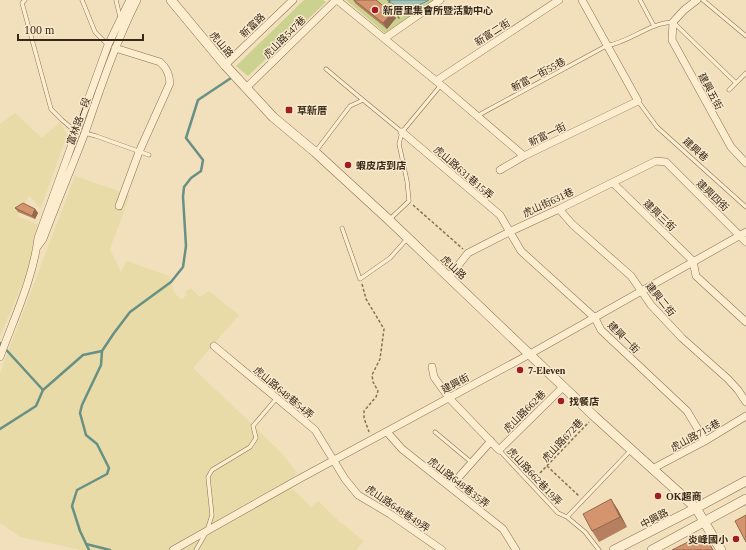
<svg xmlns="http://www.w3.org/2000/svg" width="746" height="550" viewBox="0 0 746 550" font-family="'Times New Roman','Noto Sans TC',serif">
	<rect width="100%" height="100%" fill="#f2e0bc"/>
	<path fill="#e8dba8" d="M15,113L42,138L60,122L67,135L41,208L29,196L18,216L41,226L24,280L0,336V124Z
		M75,176L130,195L110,249L121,272L127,261L169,276L174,292L181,300L187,295L185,292L191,288L200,297L209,291L239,315L193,368L280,451L297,473L288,485L311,507L318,501L340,522L364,541L356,550H81L20,537L0,523V373Z"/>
	<path fill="#cbd18f" d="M304,0H323L326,2L248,76L236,66Z
		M346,0H434L385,33Z"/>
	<path fill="#a0c2b7" stroke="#679185" d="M387,0H429C421,5 407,10 398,7C394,5 390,2 387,0Z"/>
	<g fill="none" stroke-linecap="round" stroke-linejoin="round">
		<path stroke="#679185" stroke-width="2.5" d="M0,343L43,390
			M0,429L36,406L43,390L83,355L102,351
			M86,544L110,550
			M89,550L80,531L72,506L77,490L107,474L109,468L97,444L86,435L80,413L82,405L101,365L102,351L114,333L130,312L171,282L183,267L186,246L183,197L184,187L191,178L201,171L203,160L186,138L198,100L231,78"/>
		<defs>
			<path id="service" d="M25,0L22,3L51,109L62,120L76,132
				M82,0L95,32L108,45
				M116,0L120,17
				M640,0L654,26
				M703,0L746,36
				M326,69L363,100
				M729,90L746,73
				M638,101L657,127L746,207
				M477,116L606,46C630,42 649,23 673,22L736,83
				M85,133L96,136L149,155
				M316,151L350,106L363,100L402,132
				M390,219L409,201L407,181L399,144L402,132L441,85
				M342,228L360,279L390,258L407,239
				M435,432L471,462
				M499,450L558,513L567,517L631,450
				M567,517L585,532L599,550
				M196,550L207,531L212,515L208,477L212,470L250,447L256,438L253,426L276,399"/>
			<path id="minor" d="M337,0L441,85L524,156
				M697,0L684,10L673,22L672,40L731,147L746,163
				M385,38L440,0
				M115,48L160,62C167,68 169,74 170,83L139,152L119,206
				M225,65L293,0
				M436,81L559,0
				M246,88L336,0
				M402,132L500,215L521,251L595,318L601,330L687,411L705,441
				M500,170L524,156L638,101L582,0
				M613,183L693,261L696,276L746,322
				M559,209L572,224L631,276L651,305L682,338L728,379L738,390L746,402
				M38,246L43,239C57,202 72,167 86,130C101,86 116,42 137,0
				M449,277L468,253L509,232L559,209L656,161L666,162L746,242
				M214,346L315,430L345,479L358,495L390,514L442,550
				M0,357C14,318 33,279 38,238L108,45L130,0
				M432,367L434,377L449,398L499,450L563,387
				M387,432L402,449L503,529L516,550
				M652,469L705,441L746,416
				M450,487L491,441
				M173,550L299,479L530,354L746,232"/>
			<path id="tertiary" d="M171,0L225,65L273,117L315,152L389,220L594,416L696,508L721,550
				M614,550L696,508L746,481
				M652,550L746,499"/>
		</defs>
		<use href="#service" stroke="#8b6f54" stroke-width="4.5"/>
		<use href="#minor" stroke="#8b6f54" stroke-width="8"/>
		<use href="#tertiary" stroke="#8b6f54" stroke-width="10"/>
		<path stroke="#8b6f54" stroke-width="1.5" stroke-dasharray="3 2" stroke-linecap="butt" d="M390,0L388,6L399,18H398
			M413,205L463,249
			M362,284L366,299L384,329L380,359L372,375L373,382L378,391L376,397L364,411V418L369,432
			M547,466L579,496
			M540,473L589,422"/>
		<use href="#service" stroke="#fcedcf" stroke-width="3.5"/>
		<use href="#minor" stroke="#fcedcf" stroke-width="7"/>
		<use href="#tertiary" stroke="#fcedcf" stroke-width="9"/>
	</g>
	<path fill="#b67f5f" d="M353,0H376L392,13L396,18L387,29L356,4Z
		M15,208L35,209L38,213L35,219L18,212Z
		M611,499L618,510L627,527L599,542L592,531Z"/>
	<path fill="#94684d" d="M392,13L396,18L387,29L383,23Z
		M35,209L38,213L35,219L32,216Z
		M611,499L618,510L627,527L620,517Z"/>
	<path fill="#d4946e" stroke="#94684d" d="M354,0H376L392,13L383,23Z
		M23,203L35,209L32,216L15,208Z
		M611,499L620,517L592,531L583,514Z
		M746,515V542L735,521Z
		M704,534L713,550H672Z"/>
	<g fill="#9f1e24" stroke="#f9eacc" stroke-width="1.5">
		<circle cx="375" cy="10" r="4"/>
		<rect x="285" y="106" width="8" height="8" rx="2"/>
		<circle cx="348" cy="165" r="4"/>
		<circle cx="520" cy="370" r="4"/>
		<circle cx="561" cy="401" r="4"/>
		<circle cx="658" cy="496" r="4"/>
		<circle cx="736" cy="539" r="4"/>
	</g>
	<g text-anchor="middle" stroke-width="3" stroke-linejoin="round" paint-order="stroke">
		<g font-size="10" font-weight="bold" fill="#38281a" stroke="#f9eacc" text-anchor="start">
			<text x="383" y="14">新厝里集會所暨活動中心</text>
			<text x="297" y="114">草新厝</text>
			<text x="356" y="169">蝦皮店到店</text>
			<text x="528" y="374">7-Eleven</text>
			<text x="569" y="405">找餐店</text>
			<text x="666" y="500">OK超商</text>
			<text x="728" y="543" text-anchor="end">炎峰國小</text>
		</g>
		<g font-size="10" fill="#38281a" stroke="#f9eacc">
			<text transform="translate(252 25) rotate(-44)" y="4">新富路</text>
			<text transform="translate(492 32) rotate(-33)" y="4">新富二街</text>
			<text transform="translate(284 37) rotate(-45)" y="4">虎山路547巷</text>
			<text transform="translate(222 44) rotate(50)" y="4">虎山路</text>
			<text transform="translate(538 74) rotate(-28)" y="4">新富一街55巷</text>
			<text transform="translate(711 91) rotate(62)" y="4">建興五街</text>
			<text transform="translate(78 121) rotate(-70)" y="4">富林路一段</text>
			<text transform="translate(547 134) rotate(-26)" y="4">新富一街</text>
			<text transform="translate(696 149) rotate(42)" y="4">建興巷</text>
			<text transform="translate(464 172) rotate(41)" y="4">虎山路631巷15弄</text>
			<text transform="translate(713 195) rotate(44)" y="4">建興四街</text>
			<text transform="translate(548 202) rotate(-25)" y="4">虎山街631巷</text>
			<text transform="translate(660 215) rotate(44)" y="4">建興三街</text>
			<text transform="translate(454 267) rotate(43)" y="4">虎山路</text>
			<text transform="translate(661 299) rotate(51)" y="4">建興二街</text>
			<text transform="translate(624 337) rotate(45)" y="4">建興一街</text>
			<text transform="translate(455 383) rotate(-28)" y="4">建興街</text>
			<text transform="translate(284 392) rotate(40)" y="4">虎山路648巷54弄</text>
			<text transform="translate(524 411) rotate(-45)" y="4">虎山路662巷</text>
			<text transform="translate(695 435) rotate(-29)" y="4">虎山路715巷</text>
			<text transform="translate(562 440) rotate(-47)" y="4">虎山路672巷</text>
			<text transform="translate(535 476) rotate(47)" y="4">虎山路662巷19弄</text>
			<text transform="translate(459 482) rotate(38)" y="4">虎山路648巷35弄</text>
			<text transform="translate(398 508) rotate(34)" y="4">虎山路648巷49弄</text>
			<text transform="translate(654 518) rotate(-28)" y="4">中興路</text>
		</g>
	</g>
	<path d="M18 34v6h125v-6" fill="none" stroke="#38281a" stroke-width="2"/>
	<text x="24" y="34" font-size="12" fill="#38281a" stroke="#f9eacc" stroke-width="3" paint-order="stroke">100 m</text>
</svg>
